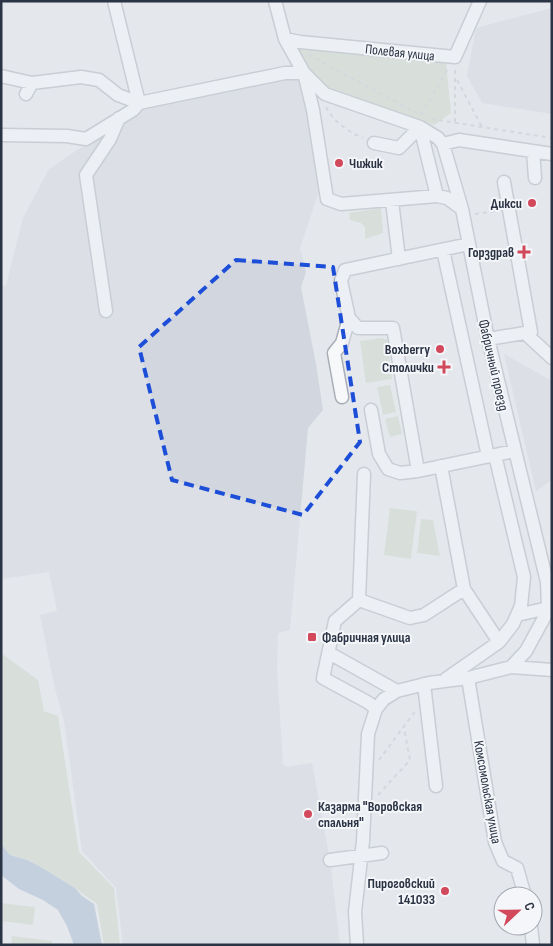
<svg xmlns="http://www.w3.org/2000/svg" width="553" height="946" viewBox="0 0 553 946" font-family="'Sofia Sans Condensed',sans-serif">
	<rect width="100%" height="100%" fill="#e4e7ec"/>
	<path fill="#d2d6de" d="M552,8V114L482,103L467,76L476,28Z
		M300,77L310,113L318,194L300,248L306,272L301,287L316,364L323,410L308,428L290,630L278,633L277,670L283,764L287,767L312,763L330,860L340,945H123L116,888L82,851L64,721L54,685L40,615L57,611L49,572L1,579V286L6,285L23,218L49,169L125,118L143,109Z
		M504,354L552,381V480L536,491Z"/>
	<path fill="#c9d6c5" d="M294,48L446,62L451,113L434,125L326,89Z
		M381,208L383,233L365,239V227L361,223L350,220L349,213Z
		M382,338L387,340L392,379L366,383L360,341Z
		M390,385L396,412L383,415L377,387Z
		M398,416L402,434L390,437L385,419Z
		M390,508L417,511L411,559L384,555Z
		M421,519L433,520L440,556L417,553Z
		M1,653L38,680L44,711L58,716L79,852L114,888L120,945H104L97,904L75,888L39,866L27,860L10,855L1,844Z
		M1,903L35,907L33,925L1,921Z
		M12,936L52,941V945H11Z"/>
	<path fill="#9fb4cc" d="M1,844L10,855L27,860L39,866L75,888L82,896L94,904L102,945H74L67,926L58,910L43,900L19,889L1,875Z"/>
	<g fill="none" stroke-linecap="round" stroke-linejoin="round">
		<defs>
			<path id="minor" d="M114,1L139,103
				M275,1L285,39L304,73L325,94L420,127L438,138L443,144L462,209L488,339L547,582L548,608L544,618L526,651L511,667L468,678L429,683L397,691L384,699L376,709L368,734L363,841L355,912L357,945
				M285,39L300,42L455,57L480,1
				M304,73L313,110L327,199L341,204L437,196
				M1,76L32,83L81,77L99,80L118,95L139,103
				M26,94L32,83
				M1,135L67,136L86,139L133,110L139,103L285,73H304
				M374,143L399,148L420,127L437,196L447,198L462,209
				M443,144L459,140L552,154
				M533,151L535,178
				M504,182L531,332
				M392,201L399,259
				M469,244L345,270L341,281L349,318L358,328H393L418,471L514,451
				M443,250L488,456
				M106,311L86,175L110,139L119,118
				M488,339L525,333L552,358
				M342,397L334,353L342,343L349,318
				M371,410L379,454L388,469L400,473L418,471
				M495,455L524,577L521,606L513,624L499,642
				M441,466L464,589L499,642L446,679
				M364,474L359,600L335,621L323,678L369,703L376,709
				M359,600L410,618L424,615L464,589
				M517,615L548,608H552
				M329,653L397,691
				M511,667L552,670
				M468,678L495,842L503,861L517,868L525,896
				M424,684L436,786
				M330,860L382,853
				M531,926L533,945"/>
		</defs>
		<use href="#minor" stroke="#a9aeb7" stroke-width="15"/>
		<path stroke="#c2c5cb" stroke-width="2" stroke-dasharray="4 4" stroke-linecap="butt" d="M309,54L327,65L417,113
			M457,80L482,127
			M326,107C334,122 347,131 363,138
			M421,115L449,67
			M431,119L552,138
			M455,122V67
			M475,214L497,211
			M379,760L416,710
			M378,795L410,760L404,728"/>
		<use href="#minor" stroke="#f7f8fa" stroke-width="12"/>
	</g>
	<path d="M0 0H553V946H0ZM236,260L333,267L360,442L303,515L172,480L139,347Z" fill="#e4e7ec" fill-opacity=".55" fill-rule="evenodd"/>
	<path fill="none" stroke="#1d4ed8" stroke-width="4" stroke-dasharray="10 6" stroke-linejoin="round" d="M236,260L333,267L360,442L303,515L172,480L139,347Z"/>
	<g fill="#d1495b" stroke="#f4f6f9" stroke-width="2">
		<circle cx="339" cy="163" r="5"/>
		<circle cx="532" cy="203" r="5"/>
		<path d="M521.5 244.5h5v5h5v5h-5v5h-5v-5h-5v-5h5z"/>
		<circle cx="440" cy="349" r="5"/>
		<path d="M441.5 359.5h5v5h5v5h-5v5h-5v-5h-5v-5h5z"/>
		<rect x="307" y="632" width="10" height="10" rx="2.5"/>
		<circle cx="308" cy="814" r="5"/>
		<circle cx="445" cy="891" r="5"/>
	</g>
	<g text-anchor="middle" stroke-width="4" stroke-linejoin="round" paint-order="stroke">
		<g font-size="14" fill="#2b3445" stroke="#f4f6f9">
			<text transform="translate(400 52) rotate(6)" y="5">Полевая улица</text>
			<text transform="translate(494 365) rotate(77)" y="5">Фабричный проезд</text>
			<text transform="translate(488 792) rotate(80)" y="5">Комсомольская улица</text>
		</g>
		<g font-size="14" font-weight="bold" fill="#2b3445" stroke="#f4f6f9" text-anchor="end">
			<text x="349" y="168" text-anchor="start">Чижик</text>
			<text x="522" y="208">Дикси</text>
			<text x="514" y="257">Горздрав</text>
			<text x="430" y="354">Boxberry</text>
			<text x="434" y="372">Столички</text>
			<text x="322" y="642" text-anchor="start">Фабричная улица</text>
			<text x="318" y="811" text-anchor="start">Казарма "Воровская<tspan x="318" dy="16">спальня"</tspan></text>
			<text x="435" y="888">Пироговский<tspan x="435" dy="16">141033</tspan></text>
		</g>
	</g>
	<rect width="553" height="946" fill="none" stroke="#2b3445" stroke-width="5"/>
	<g transform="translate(518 911) rotate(68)"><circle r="24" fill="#f4f6f9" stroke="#a4a8b1"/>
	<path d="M0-4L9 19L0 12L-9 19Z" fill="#d1495b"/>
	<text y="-8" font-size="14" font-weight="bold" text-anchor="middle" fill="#2b3445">С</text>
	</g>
</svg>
